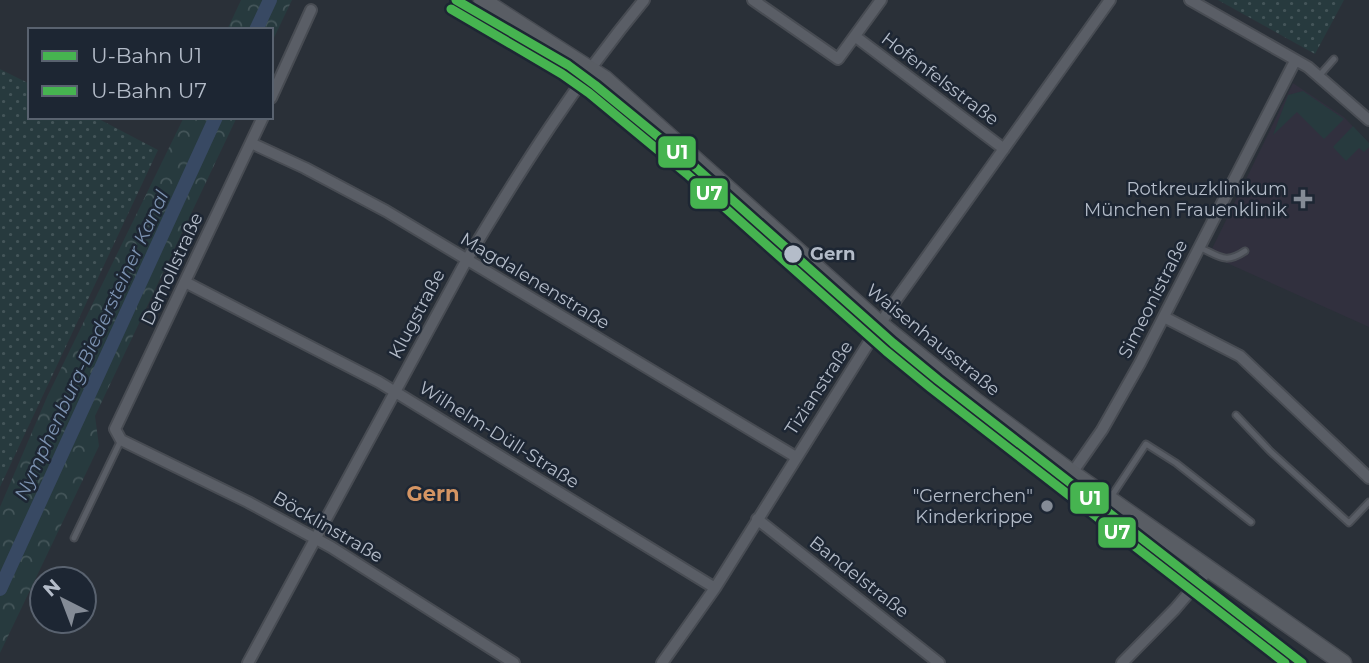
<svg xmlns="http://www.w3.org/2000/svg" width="1369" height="663" viewBox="0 0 1369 663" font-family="Montserrat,sans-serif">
	<defs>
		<pattern id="forest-crowns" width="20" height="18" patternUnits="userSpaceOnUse" patternTransform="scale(1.75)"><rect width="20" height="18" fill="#273a3e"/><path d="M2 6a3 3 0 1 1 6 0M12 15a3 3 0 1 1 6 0" fill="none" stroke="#445559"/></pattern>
		<pattern id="garden-dots" width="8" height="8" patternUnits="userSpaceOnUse" patternTransform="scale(1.75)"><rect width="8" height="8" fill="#273a3e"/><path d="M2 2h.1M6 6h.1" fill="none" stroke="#445559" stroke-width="1.8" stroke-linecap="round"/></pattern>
	</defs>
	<rect width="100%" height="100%" fill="#2a3038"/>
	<path fill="#31303e" d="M1293,83L1344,117L1369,143V327L1209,255Z"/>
	<path fill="#273a3e" d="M1303,91L1344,119L1324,139L1297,112L1273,135L1288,95Z
		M1353,126L1369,143V147L1364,152L1359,148L1346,161L1333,147Z"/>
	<path fill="url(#forest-crowns)" d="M241,0H292L271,44V30H227Z
		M184,117H237L95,416L99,446L0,653V507L47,397Z"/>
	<path fill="url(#garden-dots)" d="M1218,0H1344L1315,54Z
		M0,69L30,84V117H95L158,150L0,487Z"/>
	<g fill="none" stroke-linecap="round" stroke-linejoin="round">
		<path stroke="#384963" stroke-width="14" d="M256,30L270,0
			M0,589L216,117"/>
		<defs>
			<path id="lane" d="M1319,76L1334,59
				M1201,248C1220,257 1226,264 1245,251
				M1236,415L1270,451L1349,523L1369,502
				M1111,497L1146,444L1176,463L1251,522
				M74,538L121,440"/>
			<path id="street" d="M753,0L838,59L881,0
				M1190,0L1308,67L1369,120
				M856,37L1004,149
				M271,98L311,10
				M263,117L115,429L121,440L248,502L331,547L514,663
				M251,143L305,168L386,211L796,457
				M185,282L379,382L715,588
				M1164,317L1240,356L1369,478
				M1072,473L1102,430L1140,363L1295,61
				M757,519L939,663
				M248,663L466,261C520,170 577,81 644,0
				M662,663L715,588L891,307L1110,0
				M1122,663L1175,609L1210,568"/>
			<path id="secondary" d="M482,0L605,79L881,325L974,400L1072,473L1343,663"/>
		</defs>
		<use href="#lane" stroke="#484c53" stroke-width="9"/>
		<use href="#street" stroke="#484c53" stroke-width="14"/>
		<use href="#secondary" stroke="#484c53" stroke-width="19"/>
		<use href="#lane" stroke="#5a5e66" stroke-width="5"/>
		<use href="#street" stroke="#5a5e66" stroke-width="10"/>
		<use href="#secondary" stroke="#595d64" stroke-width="16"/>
		<defs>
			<path id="metro-1" d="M456,0L568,65L595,85L694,166L893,343L938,380L1302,663"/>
			<path id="metro-2" d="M451,9L562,74L589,93L687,174L886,351L931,388L1285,663"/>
		</defs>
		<use href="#metro-1" stroke="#1d2633" stroke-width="14"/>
		<use href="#metro-2" stroke="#1d2633" stroke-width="14"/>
		<use href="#metro-1" stroke="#46b450" stroke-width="9"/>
		<use href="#metro-2" stroke="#46b450" stroke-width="9"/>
	</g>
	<g fill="#848b96" stroke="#1d2633" stroke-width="2.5">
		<path d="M1299.5 188.5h7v7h7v7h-7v7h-7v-7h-7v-7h7z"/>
		<circle cx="1047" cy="506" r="7"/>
	</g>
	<circle fill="#b4bcc9" stroke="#1d2633" stroke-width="2.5" cx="793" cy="254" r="10"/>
	<g text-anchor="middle" stroke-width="5" stroke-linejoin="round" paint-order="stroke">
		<g font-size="18" fill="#b4bcc9" stroke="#1d2633">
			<text transform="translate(940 79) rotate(37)" y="6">Hofenfelsstraße</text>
			<text transform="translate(172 269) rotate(-65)" y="6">Demollstraße</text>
			<text transform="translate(535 281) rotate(31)" y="6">Magdalenenstraße</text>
			<text transform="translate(1153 299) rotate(-63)" y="6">Simeonistraße</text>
			<text transform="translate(417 314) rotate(-62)" y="6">Klugstraße</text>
			<text transform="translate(933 340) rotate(39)" y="6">Waisenhausstraße</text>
			<text transform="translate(819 388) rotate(-57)" y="6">Tizianstraße</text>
			<text transform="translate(499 435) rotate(32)" y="6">Wilhelm-Düll-Straße</text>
			<text transform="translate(328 527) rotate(30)" y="6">Böcklinstraße</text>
			<text transform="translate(859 577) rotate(38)" y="6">Bandelstraße</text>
		</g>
		<g font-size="18" fill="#b4bcc9" stroke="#1d2633" text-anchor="end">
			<text x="1287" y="195">Rotkreuzklinikum<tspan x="1287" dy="21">München Frauenklinik</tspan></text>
			<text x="1033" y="502">"Gernerchen"<tspan x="1033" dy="21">Kinderkrippe</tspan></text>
		</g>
		<g font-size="18" font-weight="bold" fill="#b4bcc9" stroke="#1d2633" text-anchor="start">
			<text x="810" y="260">Gern</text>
		</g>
		<g font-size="19" font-style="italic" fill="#7c92b1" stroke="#1d2633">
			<text transform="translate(91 345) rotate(-65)" y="7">Nymphenburg-Biedersteiner Kanal</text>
		</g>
		<g font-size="21" font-weight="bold" fill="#d59563" stroke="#1d2633">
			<text x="433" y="501">Gern</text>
		</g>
	</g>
	<g stroke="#1d2633" stroke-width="2.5">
		<rect x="657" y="135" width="40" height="34" rx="7" fill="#46b450"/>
		<rect x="689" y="177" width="40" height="33" rx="7" fill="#46b450"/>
		<rect x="1069" y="481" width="41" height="34" rx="7" fill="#46b450"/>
		<rect x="1097" y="516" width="40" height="33" rx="7" fill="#46b450"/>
	</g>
	<g font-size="19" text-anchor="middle" font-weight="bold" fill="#fff">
		<text x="677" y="159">U1</text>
		<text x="709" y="200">U7</text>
		<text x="1090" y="505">U1</text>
		<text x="1117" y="539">U7</text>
	</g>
	<rect x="28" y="28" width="245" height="91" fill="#1d2633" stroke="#59626f" stroke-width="2"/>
	<rect x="42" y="51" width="35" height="10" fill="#46b450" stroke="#59626f" stroke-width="2"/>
	<text x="91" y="63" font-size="21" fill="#b4bcc9">U-Bahn U1</text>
	<rect x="42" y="86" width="35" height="10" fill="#46b450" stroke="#59626f" stroke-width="2"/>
	<text x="91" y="98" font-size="21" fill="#b4bcc9">U-Bahn U7</text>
	<g transform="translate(63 600) rotate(318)"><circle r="33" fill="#1d2633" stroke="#59626f" stroke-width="2"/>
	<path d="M0-5L12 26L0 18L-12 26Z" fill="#848b96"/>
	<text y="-10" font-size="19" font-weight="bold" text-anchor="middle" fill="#b4bcc9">N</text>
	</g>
</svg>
